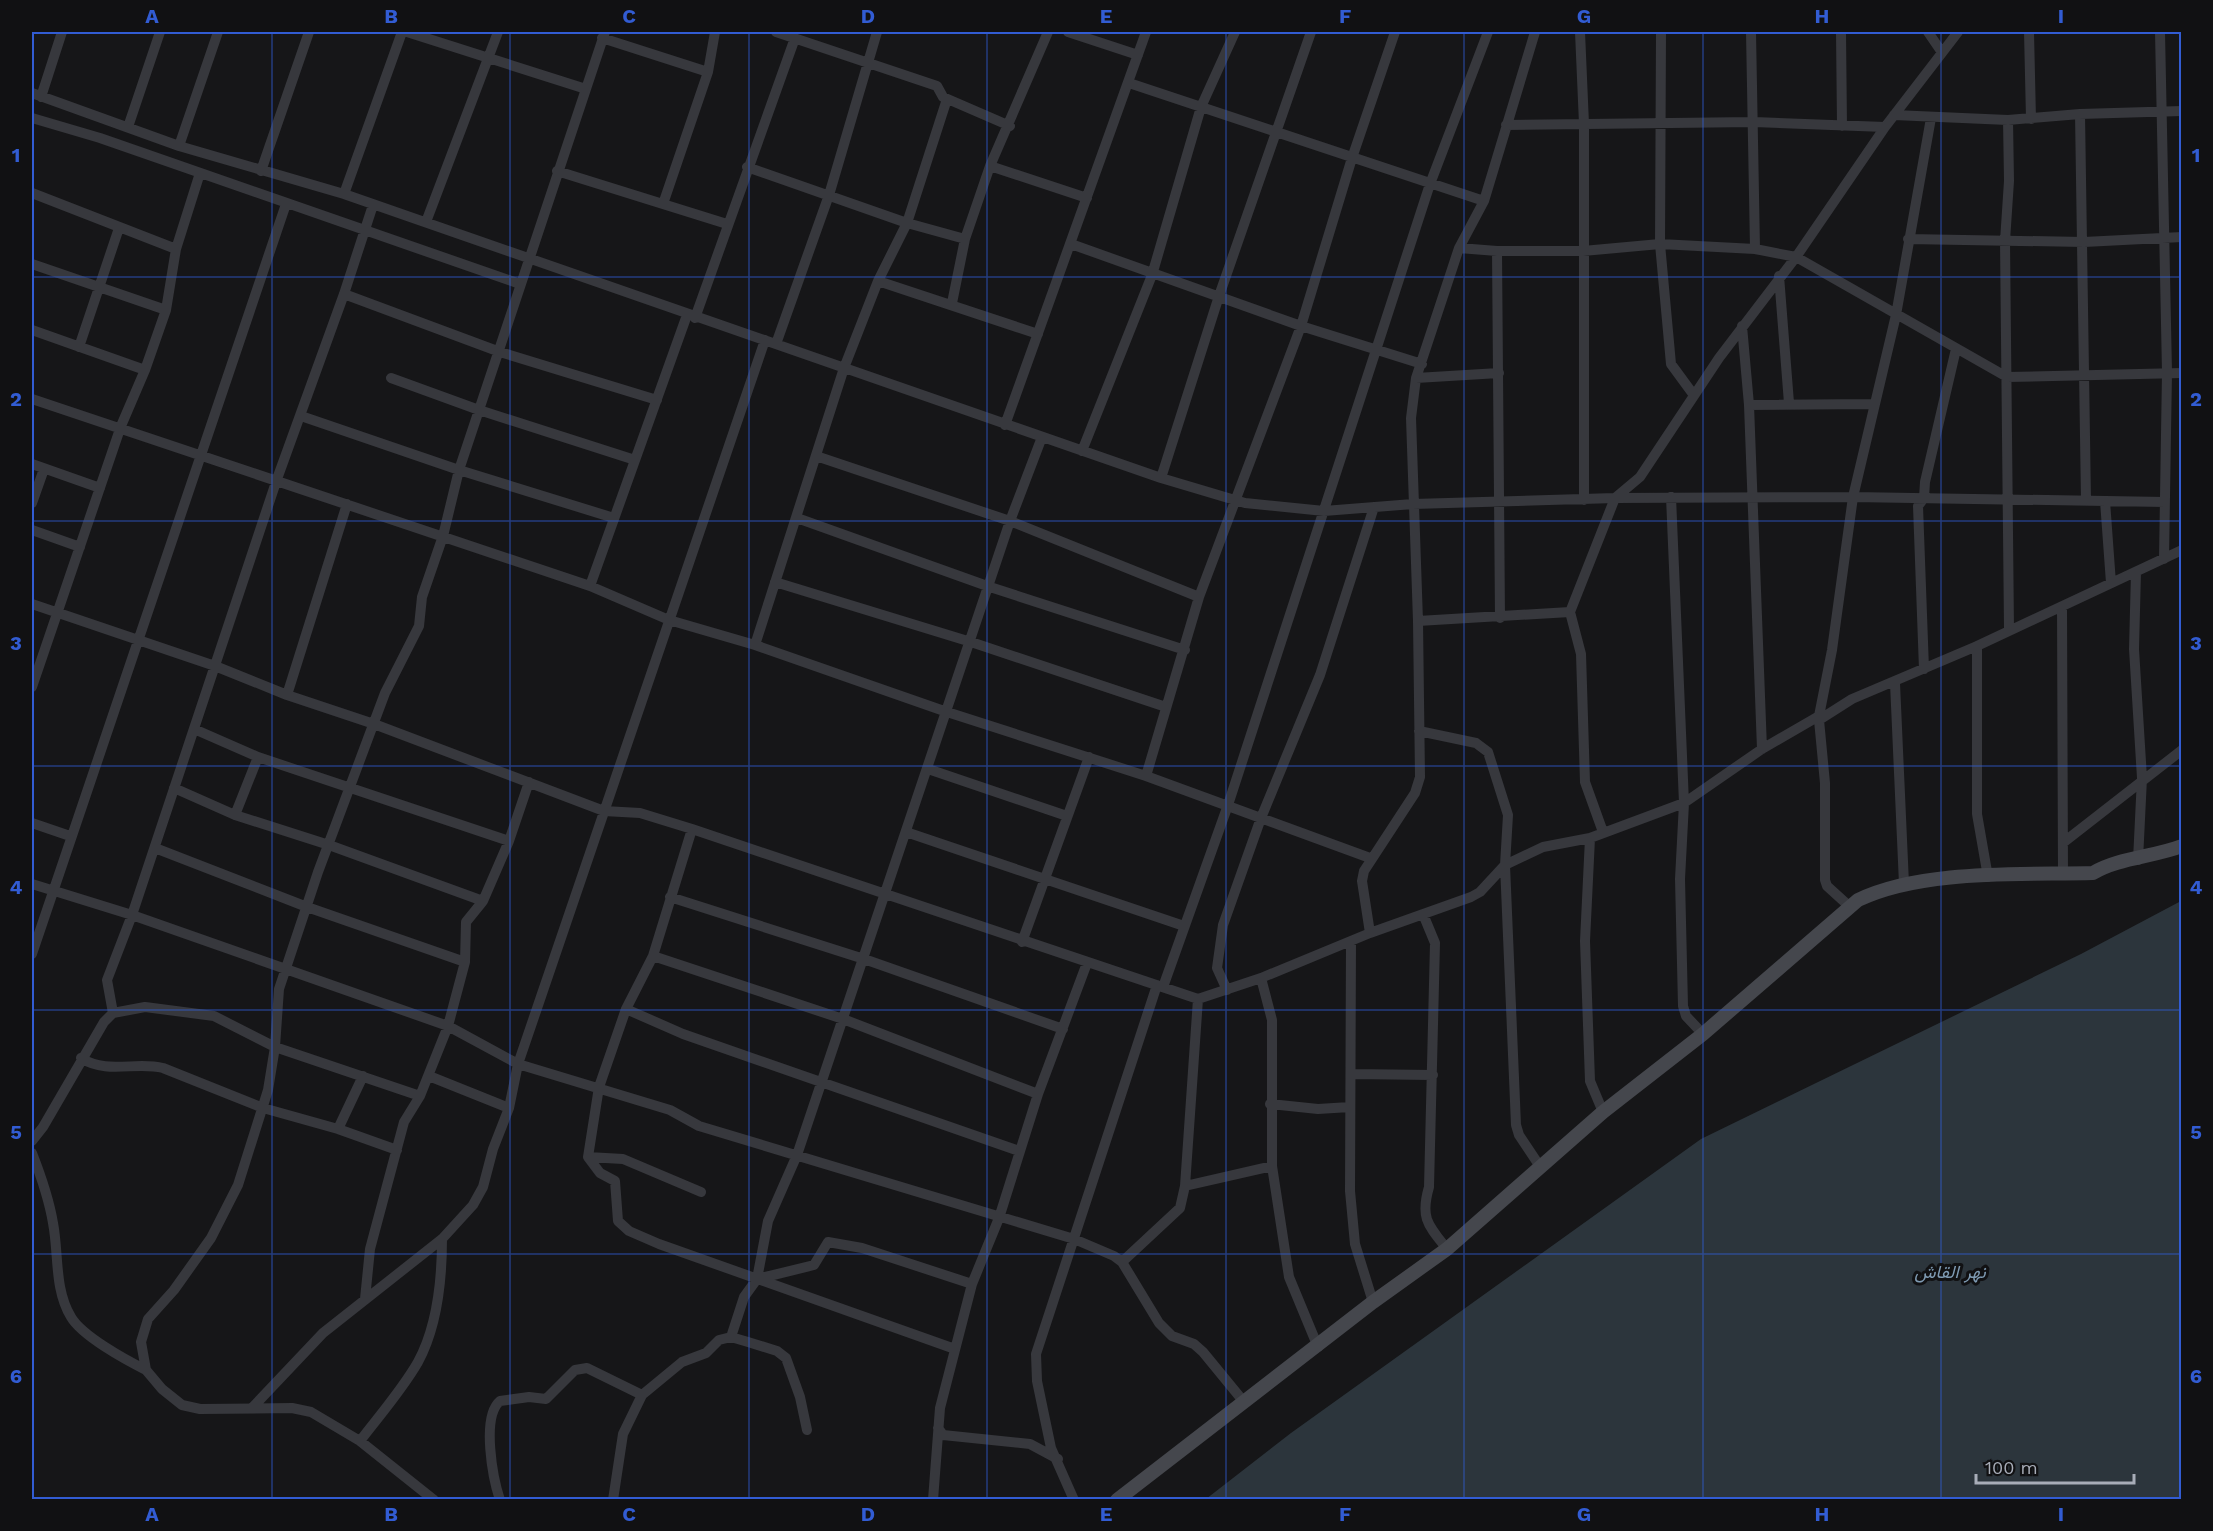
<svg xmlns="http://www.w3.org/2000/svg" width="2213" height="1531" viewBox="0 0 2213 1531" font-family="'Work Sans',Vazirmatn,sans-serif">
	<rect width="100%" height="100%" fill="#161618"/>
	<path fill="#2c353c" d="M2181,901V1499H1206L1291,1433L1701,1139L2081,954Z"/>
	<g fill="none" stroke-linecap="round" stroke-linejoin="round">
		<path stroke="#37383d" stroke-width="10" d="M407,32L586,89
			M776,32L937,86L943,97L1010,126
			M1068,32L1138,55
			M1580,32L1584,124V500
			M1661,32L1660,244L1671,364L1693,394
			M1751,32L1755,249
			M1841,32L1842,126
			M1928,32L1941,51
			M2029,32L2031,119
			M2160,32L2167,372L2164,559
			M602,38L708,72
			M1129,83L1484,201
			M32,93L179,146L344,194L1161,478L1245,503L1324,511L1413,504L1615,498L1640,477L1719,358L1796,257L1885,127L1958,32
			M41,97L62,32
			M2080,114L2086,501
			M1894,115L2008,120L2080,114L2182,111
			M32,118L100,138L520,284
			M2008,120L2009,181L2005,241L2009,629
			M1506,125L1754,122L1885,127
			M128,127L160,32
			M179,146L218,32
			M990,166L1087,198
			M747,167L907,223L965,239
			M261,171L309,32
			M557,171L727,224
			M32,193L176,249
			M344,194L402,32
			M663,204L708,72L715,32
			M426,222L498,32
			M1908,239L2084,242L2182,237
			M1071,244L1301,326L1422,364
			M1459,248L1497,251H1583L1660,244L1755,249L1796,257L2007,377L2182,373
			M1497,251L1500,618
			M32,264L166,310
			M1779,276L1789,403
			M878,281L1038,334
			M344,294L500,352L657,400
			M952,303L965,239L990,166L1048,32
			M695,318L795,38
			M1742,326L1749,405L1762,749
			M32,330L145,370
			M776,344L829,195L877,32
			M79,347L119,228
			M391,378L479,410L635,460
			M1416,378L1499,373
			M32,399L590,586L669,620L755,645L947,712L1146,776L1370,858
			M1749,405L1873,404
			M301,416L459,470L614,518
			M1005,425L1146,32
			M1082,451L1152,275L1201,107L1235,32
			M816,456L1010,521L1199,597
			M32,464L100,488
			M1161,478L1219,296L1311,32
			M1671,497L1684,803L1680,879L1683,1006L1686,1016L1703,1034
			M2105,501L2111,583
			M32,503L44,469
			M797,518L990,587L1185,650
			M32,530L80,547
			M2136,572L2134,649L2142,778L2138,860
			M775,582L971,642L1166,707
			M590,586L687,315
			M32,604L215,666L287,695L374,724L604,811L640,813L692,829L1198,999L1261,978L1370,933L1471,897L1480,892L1505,865L1543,847L1590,838L1684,803L1762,749L1819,716V720L1852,699L1977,646L2182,550
			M2062,607L2063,873
			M1570,612L1581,654L1585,782L1603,832
			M1418,621L1570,612L1615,498L1853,497L2165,502
			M755,645L844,368L878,281L907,223L947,99
			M1977,646V814L1988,877
			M1924,669L1918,506L1924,498L1925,482L1956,349
			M1895,683L1904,884
			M32,687L121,426L145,370L166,310L176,249L200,173
			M287,695L347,504
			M1819,716L1832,650L1853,497L1896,315L1931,118
			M1819,720L1825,783V880L1827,886L1849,906
			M194,729L258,757L509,841
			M1419,731L1476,743L1488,752L1508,815L1505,865L1516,1125L1519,1135L1541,1168
			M928,769L1067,816
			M1146,776L1199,597L1301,326L1352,158L1395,32
			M174,788L235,815L329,845L483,901
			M235,815L258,757
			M32,823L70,836
			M692,829L653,956L626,1009L599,1087L588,1157L600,1173L615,1181L618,1221L629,1231L659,1244L955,1349
			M906,832L1184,926
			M1590,838L1585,941L1590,1081L1603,1112
			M2064,842L2182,750
			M155,848L307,907L465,962
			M32,884L132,915L448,1026L518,1064L670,1110L699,1126L1074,1239L1114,1256L1122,1262L1159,1323L1172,1336L1194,1344L1203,1352L1244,1402
			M670,897L864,959L1063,1029
			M1423,914L1435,943L1429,1187C1420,1218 1428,1225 1447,1249
			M1370,933L1362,881L1364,871L1415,793L1420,777L1418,621L1411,418L1416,378L1459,248L1484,201L1535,32
			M1351,941L1350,1191L1355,1244L1373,1302
			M1022,942L1089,757
			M32,954L286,204
			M653,956L843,1019L1038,1094
			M1261,978L1272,1020V1166L1289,1277L1318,1347
			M1163,987L1228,805L1430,184L1488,32
			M1227,990L1217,968L1223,925L1261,818L1320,675L1374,507
			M626,1009L683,1034L1019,1151
			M113,1013L107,980L132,915L277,479L344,294L373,205
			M81,1058C108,1075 135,1061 163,1068L263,1108L338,1129L397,1150
			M1351,1074L1433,1075
			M429,1076L509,1108
			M1270,1104L1318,1109L1350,1107
			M338,1129L363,1076
			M32,1141L43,1127L104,1022L113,1013L145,1007L214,1016L275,1047L420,1096
			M32,1153C41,1176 49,1199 53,1223C59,1254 54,1289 71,1317C82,1336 126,1360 146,1370
			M588,1157L623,1159L701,1192
			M1185,1186L1272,1166
			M1122,1262L1180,1208L1185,1186L1198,999
			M757,1279L814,1265L828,1242L862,1248L972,1284
			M365,1299L370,1249L404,1122L420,1096L448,1026L465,962L466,922L483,901L509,841L529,782
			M731,1337L744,1297L757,1279L768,1221L797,1155L1010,521L1042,437
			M252,1408L323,1333L442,1239L473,1205L483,1187L493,1149L509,1108L518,1064L765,340
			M938,1428L943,1435L1030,1444L1058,1459
			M360,1441C379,1416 402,1390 418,1362C437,1327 442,1278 442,1239
			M434,1500L360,1441L311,1412L292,1408L200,1409L182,1405L162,1389L146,1370L141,1342L148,1319L174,1290L211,1238L238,1185L268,1090L275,1047L279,989L318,872L385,693L419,626L422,597L443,536L459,470L605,32
			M500,1500C493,1479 481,1417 500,1401L529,1397L546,1399L575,1370L587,1368L642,1395
			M613,1500L623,1434L642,1395L682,1362L706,1353L719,1340L731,1337L748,1342L777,1351L786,1358L800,1397L807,1430
			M933,1500L940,1408L972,1284L999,1218L1038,1094L1087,963
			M1074,1500L1051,1448L1037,1381L1036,1354L1157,985"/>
		<path stroke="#45474d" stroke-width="14" d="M1117,1500L1373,1302L1447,1249L1603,1112L1703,1034L1858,900C1922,869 2022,875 2093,873C2118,858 2153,857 2182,846"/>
	</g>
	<path fill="none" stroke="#325cd3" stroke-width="1.5" stroke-opacity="0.55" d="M272,32V1500M510,32V1500M749,32V1500M987,32V1500M1226,32V1500M1464,32V1500M1703,32V1500M1941,32V1500M32,277H2182M32,521H2182M32,766H2182M32,1010H2182M32,1254H2182"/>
	<g text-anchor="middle" stroke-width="6" stroke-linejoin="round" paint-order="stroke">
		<g font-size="18" font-style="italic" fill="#7f9bb3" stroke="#111113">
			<text x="1950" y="1278">نهر القاش</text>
		</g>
	</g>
	<rect width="2213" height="1531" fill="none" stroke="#111113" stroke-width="66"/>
	<path d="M1976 1474v9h158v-9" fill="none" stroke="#a8adb8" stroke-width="3"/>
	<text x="1985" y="1474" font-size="18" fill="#a8adb8" stroke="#111113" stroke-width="4.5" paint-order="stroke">100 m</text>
	<rect x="33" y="33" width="2147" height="1465" fill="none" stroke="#325cd3" stroke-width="2"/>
	<g font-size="20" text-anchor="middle" font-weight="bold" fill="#325cd3">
		<text x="152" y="23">A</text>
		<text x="391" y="23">B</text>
		<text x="629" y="23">C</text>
		<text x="868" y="23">D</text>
		<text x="1106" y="23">E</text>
		<text x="1345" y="23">F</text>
		<text x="1584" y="23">G</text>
		<text x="1822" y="23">H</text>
		<text x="2061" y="23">I</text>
		<text x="16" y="162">1</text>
		<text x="2196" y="162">1</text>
		<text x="16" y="406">2</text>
		<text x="2196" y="406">2</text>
		<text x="16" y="650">3</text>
		<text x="2196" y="650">3</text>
		<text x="16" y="894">4</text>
		<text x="2196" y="894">4</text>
		<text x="16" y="1139">5</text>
		<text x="2196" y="1139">5</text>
		<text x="16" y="1383">6</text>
		<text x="2196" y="1383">6</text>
		<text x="152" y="1521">A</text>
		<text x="391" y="1521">B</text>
		<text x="629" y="1521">C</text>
		<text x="868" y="1521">D</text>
		<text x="1106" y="1521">E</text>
		<text x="1345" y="1521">F</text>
		<text x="1584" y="1521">G</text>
		<text x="1822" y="1521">H</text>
		<text x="2061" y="1521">I</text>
	</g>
</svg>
